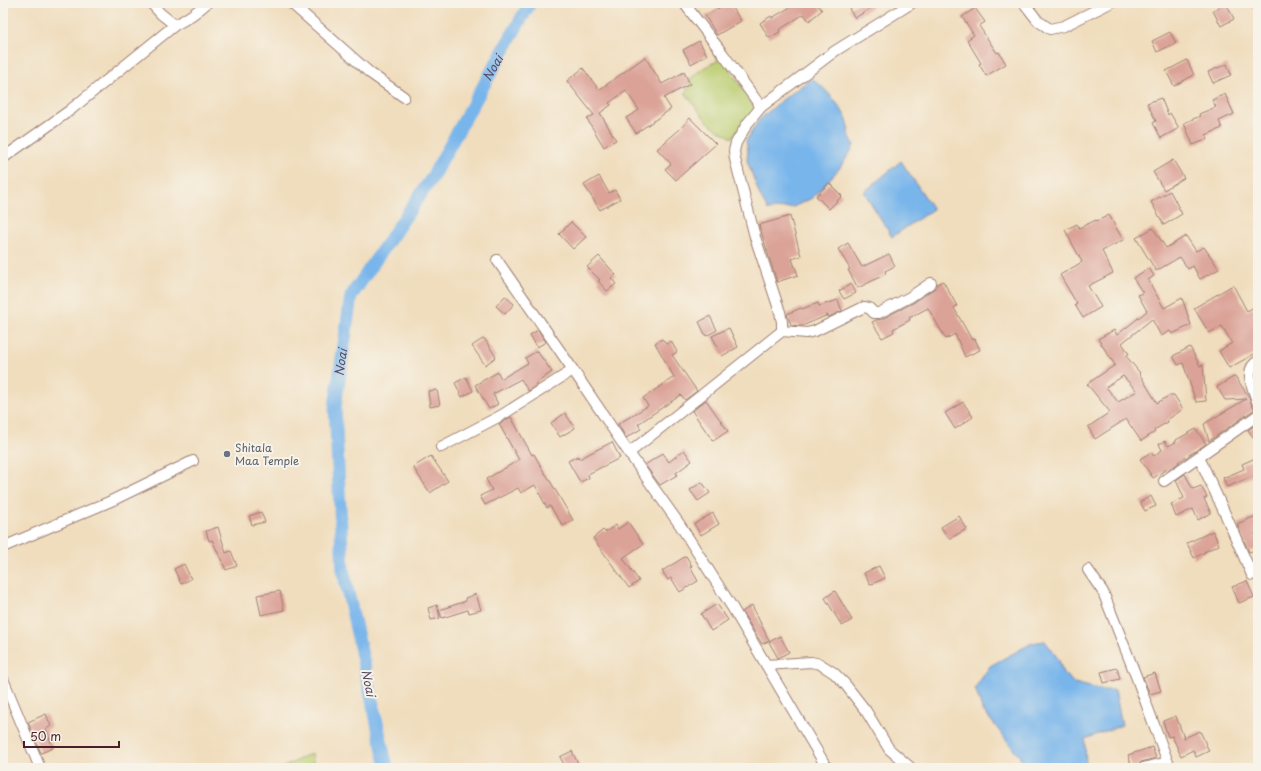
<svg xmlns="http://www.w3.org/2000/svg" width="1261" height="771" viewBox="0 0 1261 771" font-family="'Playpen Sans',sans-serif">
	<rect width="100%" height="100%" fill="#f7f3e8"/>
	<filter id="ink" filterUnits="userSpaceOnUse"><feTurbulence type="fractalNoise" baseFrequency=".025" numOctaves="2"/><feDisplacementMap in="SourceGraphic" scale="8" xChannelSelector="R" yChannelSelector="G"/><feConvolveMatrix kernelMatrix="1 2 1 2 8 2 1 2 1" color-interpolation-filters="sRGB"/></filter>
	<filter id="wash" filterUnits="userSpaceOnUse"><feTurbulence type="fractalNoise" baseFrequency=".012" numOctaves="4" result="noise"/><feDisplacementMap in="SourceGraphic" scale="16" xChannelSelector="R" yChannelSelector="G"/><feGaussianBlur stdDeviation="0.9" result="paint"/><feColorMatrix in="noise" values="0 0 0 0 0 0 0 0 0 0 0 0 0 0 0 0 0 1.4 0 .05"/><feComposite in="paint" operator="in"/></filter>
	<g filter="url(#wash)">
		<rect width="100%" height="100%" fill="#f0ddbd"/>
		<path fill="#bacd70" stroke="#82764e" d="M718,51L755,108L732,138L711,125L704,118L686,94L687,89L692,86L689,81C697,71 707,65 718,61L714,52Z
			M312,753L314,768H282Z"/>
		<path fill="#78b5eb" stroke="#616a8b" d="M813,79C825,88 844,109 848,123C849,126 848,130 849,133C850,137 852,141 854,145L851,151L839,169L812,198L793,207L768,210L760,196L747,160L748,151L746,141L759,120L782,100L808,81Z
			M901,161L933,209L892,237L864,192Z
			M1045,641L1059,660L1063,673L1074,683L1103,690H1115L1122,725L1085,739L1086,768H1033L1023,761L982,709L975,688L990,666L1032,643Z"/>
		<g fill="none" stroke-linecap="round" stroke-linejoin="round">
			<path stroke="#78b5eb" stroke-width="13" id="s1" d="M387,768L343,570L335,407L351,296L431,179L530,3"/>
		</g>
		<g id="blocks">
			<path fill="#dba297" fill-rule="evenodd" d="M727,3H730L741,21L717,35L705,16Z
				M797,3H816L822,10L809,21L804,14L779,30L780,32L769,38L760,23L771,16L772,18Z
				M858,3H879L855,18L849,9Z
				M1226,3L1234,19L1221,26L1213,11Z
				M975,8L985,22L979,26L997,53L999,52L1006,64L986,76L979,64L981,63L967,40L974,35L962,17Z
				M1170,32L1176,43L1157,52L1152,41Z
				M699,41L707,55L691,64L683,50Z
				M645,57L662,84L684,72L690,84L664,98L671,109L636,133L626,118L639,110L626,91L609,103L611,105L600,113L616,140L604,147L587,119L594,115L567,81L583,68L599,90Z
				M1187,60L1194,75L1174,86L1166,71Z
				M1227,64L1231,75L1213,83L1208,72Z
				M1225,94L1234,114L1219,121L1222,128L1206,135L1208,139L1193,145L1184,123L1200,116L1199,114L1216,107L1212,100Z
				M1161,98L1168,115L1170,113L1179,128L1161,138L1153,123L1156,121L1147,103Z
				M690,118L716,144L676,180L665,169L671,164L657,149L679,130Z
				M1173,160L1184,178L1164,190L1153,172Z
				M599,176L609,193L615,190L620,199L600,210L584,185Z
				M829,183L842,196L829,209L816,196Z
				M1170,191L1182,214L1164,225L1151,202Z
				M1109,215L1123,240L1102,251L1113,273L1088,286L1101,307L1083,318L1075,305L1077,304L1060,275L1082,262L1065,230L1077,224L1079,228L1096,220L1097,221Z
				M790,216L801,256L792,259L798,275L777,282L759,225Z
				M571,222L586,237L573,249L559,234Z
				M1153,228L1166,248L1186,236L1196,251L1204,247L1219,269L1200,279L1193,266L1188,269L1180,257L1156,271L1136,238Z
				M848,243L862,267L889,254L895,266L885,271L886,274L858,288L848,270L850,269L838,249Z
				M599,256L616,275L611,278L616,284L607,291L598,281L600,280L587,267Z
				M1149,268L1154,276L1148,280L1164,308L1182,298L1191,325L1172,334L1170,331L1161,336L1152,319L1122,343L1129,354L1126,356L1140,373H1139L1157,403L1170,395H1174L1183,409L1167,420L1168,422L1154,430L1155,432L1141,441L1126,419L1095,439L1088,427L1110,412L1087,384L1115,365L1098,339L1114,330L1117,335L1147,311L1138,295L1143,293L1133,278ZM1123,376L1137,391L1118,402L1106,387Z
				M943,281L957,306L954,308L972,340L975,339L980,350L965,357L955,334L946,339L928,308L909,318L910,320L893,329L894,332L882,338L872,322L876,320L882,319L913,303L935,288L937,284Z
				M851,284L856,293L844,299L839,291Z
				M1233,285L1247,311L1258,305V352L1229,368L1219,351L1232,343L1222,326L1209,333L1194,308Z
				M505,296L514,304L505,314L496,306Z
				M838,300L842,311L833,315L828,317V315L802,326L791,325L787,314L801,308L802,309L818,303L819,306Z
				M710,316L717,330L706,336L699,322Z
				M729,328L738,347L722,356L712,336Z
				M538,330L546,342L537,347L530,335Z
				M484,338L496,357L485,365L472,346Z
				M662,339L666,344L671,341L677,352L672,355L697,391L685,400L681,395L638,424L641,429L626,438L618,424L648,406L643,398L674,377L655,343Z
				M1190,347L1200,366L1203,365L1206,401L1196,402L1183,363L1178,365L1173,356Z
				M537,351L552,372L535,384L537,385L528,391L521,379L493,394L498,404L489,409L475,385L498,372L501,379L528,363L525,358Z
				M1235,376L1249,397L1252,406L1255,409L1209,441L1204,424L1246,399L1225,400L1217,387Z
				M466,377L473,391L462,397L455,383Z
				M437,390L440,405L430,407L428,391Z
				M706,400L728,431L713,441L692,411Z
				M963,402L973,417L955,429L945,413Z
				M565,413L575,428L560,437L551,423Z
				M511,417L532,455L534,454L545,474H546L573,520L563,526L550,506L547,508L535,485L521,493L518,488L485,505L480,496L492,490L486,479L519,460L499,424Z
				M1258,423V444L1248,430Z
				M1196,429L1206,444L1178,462L1179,463L1171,468L1168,470L1167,469L1153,478L1140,459L1151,452L1154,456L1162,450L1159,444L1165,441L1168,446L1176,442V440Z
				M612,442L620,458L588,474L589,478L580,482L568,461L578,456L579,459Z
				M684,450L692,461L676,473L677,475L660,485L645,465L663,453L669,462Z
				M431,456L448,481L430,493L413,467Z
				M1258,457V474L1227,487L1223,478L1244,469L1242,464Z
				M1185,474L1193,489L1201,486L1207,497L1204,499L1211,513L1198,520L1193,509L1176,517L1171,504L1184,498L1176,480Z
				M702,482L710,493L698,501L690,490Z
				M1151,496L1156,506L1145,511L1140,502Z
				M261,512L265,522L252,525L249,516Z
				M713,513L719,524L701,535L694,524Z
				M1258,515V531L1255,533L1258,541V549L1249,552L1237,524Z
				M959,516L967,529L949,539L941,527Z
				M628,522L643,544L623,558L639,581L629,588L593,538L603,530L605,532L616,525L618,529Z
				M218,527L226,553L231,551L237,566L226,570L212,540L209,541L206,531Z
				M1213,531L1219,545L1204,552H1205L1194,558L1187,543Z
				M686,556L692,566L690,567L698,581L680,592L671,578L668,580L662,571Z
				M184,564L191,579L181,584L174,569Z
				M879,566L885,578L870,585L864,573Z
				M1247,581L1254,597L1239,603L1232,587Z
				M280,591L284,610L261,615L257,595Z
				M835,591L852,620L842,626L825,598Z
				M476,594L481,610L469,613L468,610L442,618L439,610L466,601L465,598Z
				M717,604L728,620L711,631L701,614Z
				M437,605L440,618L431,620L428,608Z
				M752,605L769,641L762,644L742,612Z
				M780,636L789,652L778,658L769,642Z
				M1117,668L1120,679L1104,683L1101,672Z
				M1155,673L1161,691L1150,694L1143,677Z
				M46,714L51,726L46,729L53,748L41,753L28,722Z
				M1176,716L1184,738L1200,731L1209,751L1196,757L1193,750L1181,756L1172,736L1168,737L1163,721Z
				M1152,747L1156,758L1141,762L1137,766L1132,767L1128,755Z
				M572,751L580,768H566L560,757Z"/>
		</g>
	</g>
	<g filter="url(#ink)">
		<use href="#blocks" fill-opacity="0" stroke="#9d7e74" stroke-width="1"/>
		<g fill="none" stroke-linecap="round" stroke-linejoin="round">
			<defs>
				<path id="minor" d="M151,3L161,14L175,25C187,19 197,12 207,3
					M291,3L370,73L404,97
					M684,3L723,54L761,107
					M1024,3L1038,21L1050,29L1064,26L1110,3
					M1255,3L1258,6
					M3,158L69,111L175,25
					M497,260L567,361L629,453
					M782,331L807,333L815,331L864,307L869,308L874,313H879L910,297L931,283
					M1258,361C1242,370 1254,390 1258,404
					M441,447L502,415L573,370
					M1199,457L1227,518L1252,575
					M1164,481L1258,415
					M3,547L111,501L193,461
					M1088,570L1103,592L1136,676L1170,768
					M766,665L811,662L820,664L834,673L845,684L866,711L889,749L911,768
					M3,679L40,768
					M827,768L732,607L680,525L629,453L782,331V322L780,312L755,237L735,159L734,151L736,143L747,124L761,107L835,51L912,3
					M1143,768L1168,762"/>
			</defs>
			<use href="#minor" stroke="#9d7e74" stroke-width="12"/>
			<use href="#minor" stroke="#fff" stroke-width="10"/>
		</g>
	</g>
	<circle fill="#6b7280" stroke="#f7f3e8" stroke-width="1.5" cx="227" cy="454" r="4"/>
	<g text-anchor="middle" stroke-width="4" stroke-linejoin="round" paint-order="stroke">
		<g font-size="11" fill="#5b616d" stroke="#f7f3e8" text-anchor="start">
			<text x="235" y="452">Shitala<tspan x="235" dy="13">Maa Temple</tspan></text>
		</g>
		<g font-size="12" font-style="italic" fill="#584c65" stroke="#f7f3e8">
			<text dy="4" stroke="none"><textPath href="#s1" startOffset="747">Noai</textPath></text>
			<text dy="4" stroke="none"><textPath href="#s1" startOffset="411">Noai</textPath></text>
			<text transform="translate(368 683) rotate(78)" y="4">Noai</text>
		</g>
	</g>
	<rect width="1261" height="771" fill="none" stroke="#f7f3e8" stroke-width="16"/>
	<path d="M24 741v6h95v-6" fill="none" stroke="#4a1f2b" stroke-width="2"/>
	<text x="30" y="741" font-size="12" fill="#4a1f2b" stroke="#f7f3e8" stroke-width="3" paint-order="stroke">50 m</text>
</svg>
